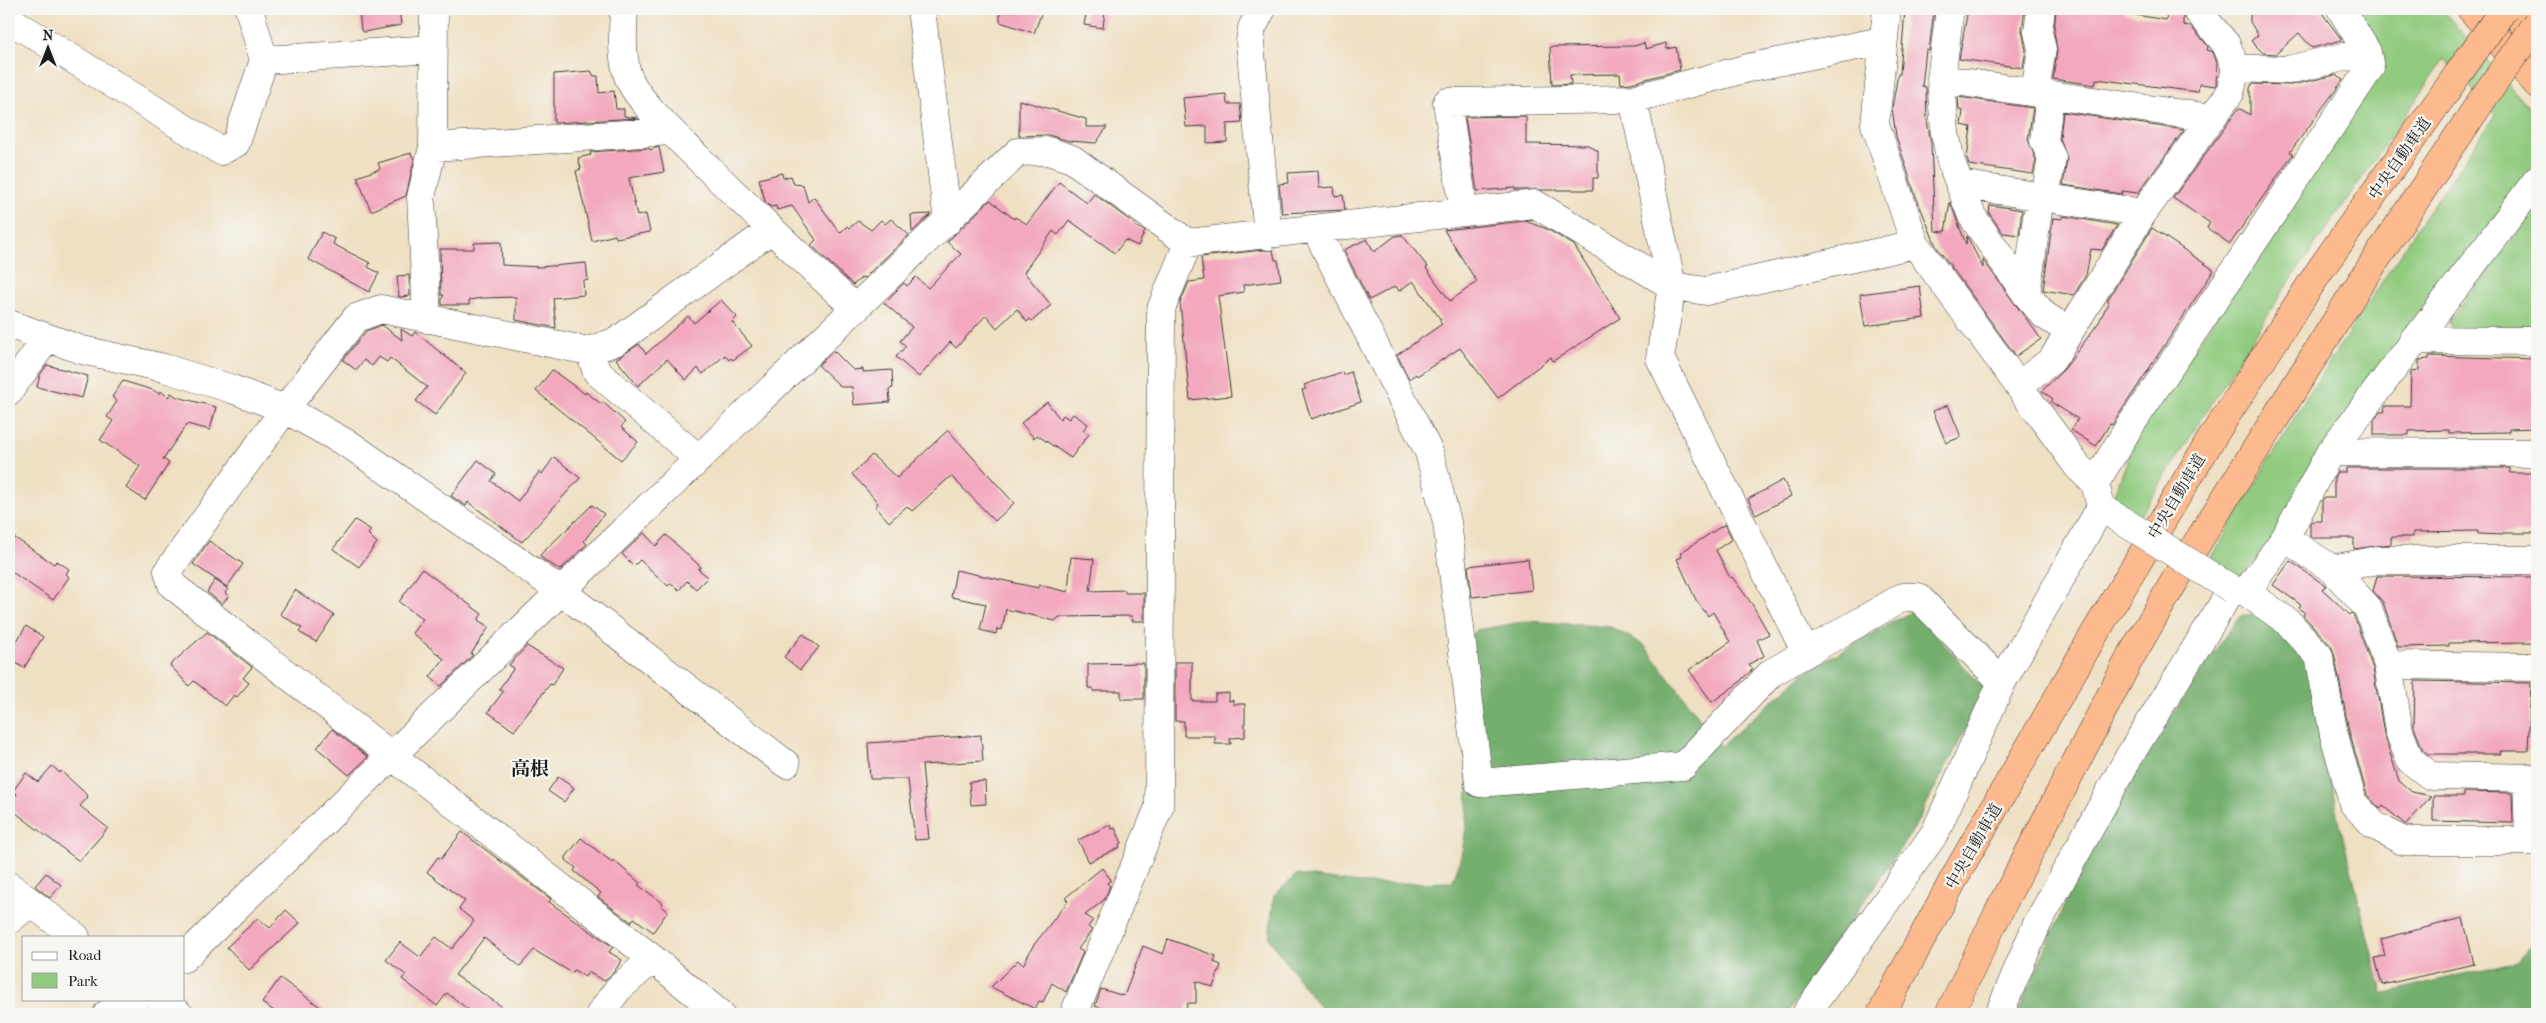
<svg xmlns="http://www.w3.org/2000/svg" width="2546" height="1023" viewBox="0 0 2546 1023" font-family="'IM FELL French Canon','Noto Serif JP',serif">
	<rect width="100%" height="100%" fill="#f6f6f2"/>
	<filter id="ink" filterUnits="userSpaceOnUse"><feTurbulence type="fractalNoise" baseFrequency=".02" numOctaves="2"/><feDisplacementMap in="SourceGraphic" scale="10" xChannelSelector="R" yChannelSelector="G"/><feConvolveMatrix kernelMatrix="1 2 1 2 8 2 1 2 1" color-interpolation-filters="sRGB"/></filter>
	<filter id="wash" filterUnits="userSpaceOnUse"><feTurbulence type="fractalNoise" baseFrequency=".0096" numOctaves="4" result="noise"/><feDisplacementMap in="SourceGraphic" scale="20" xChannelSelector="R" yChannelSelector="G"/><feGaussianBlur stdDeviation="1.12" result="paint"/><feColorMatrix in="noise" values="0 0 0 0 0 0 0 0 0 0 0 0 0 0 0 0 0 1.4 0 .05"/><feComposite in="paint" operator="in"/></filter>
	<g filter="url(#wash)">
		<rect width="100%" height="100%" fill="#efe0c3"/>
		<path fill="#91cb7f" stroke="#56744e" d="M2352,9H2441L2537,117V161L2275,538L2238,580L2209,562L2308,395L2422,221L2496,115L2444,59L2278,299L2138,519L2112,500L2138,433L2379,73L2381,49Z
			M2537,206V333H2454L2449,322Z"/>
		<path fill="#74af6e" stroke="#486645" d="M1914,610L1986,691L1913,830L1787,1014H1325L1269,939L1274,896L1296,875L1368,884L1452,882C1482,814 1461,725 1453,653L1477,630L1528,621L1611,627L1645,646L1721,746L1808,670Z
			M2252,614L2267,618L2301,652L2307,665L2315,691L2340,825L2382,994L2517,961L2537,940V1014H2017L2081,867L2144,757L2234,623L2242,616Z"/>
		<g id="blocks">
			<path fill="#f3a8be" d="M359,9H399L401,25L364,32L361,30Z
				M1000,9H1043L1034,33L1000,22Z
				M1087,9H1105L1103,28L1084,25Z
				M1905,9H1934L1929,51L1926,50L1922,86L1926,87L1927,120L1931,144L1935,231L1945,232L1950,202L1966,244L1967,236L1983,268V260L2041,339L2016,356L1936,246L1915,194L1896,136L1892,108L1898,74H1900Z
				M1968,9H2025L2022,30L2026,50L2023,68L1959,59Z
				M2056,9H2124V13L2166,20L2167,14L2183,16V25L2190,26L2208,46L2207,50L2213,52L2217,63L2216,86L2199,84L2198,92L2096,79L2095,85L2053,79L2057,51L2054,31Z
				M2250,9H2319L2342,40L2312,48L2299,33L2276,54L2263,53L2251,41L2258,35L2250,22Z
				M1644,43L1646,49L1666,43L1667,49L1676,47L1680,70L1631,83L1621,84L1620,74L1570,75L1571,84L1552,85L1550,47L1634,46Z
				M591,71L594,76H598L599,93L614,91L616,109H624V116L637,118L554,123V74Z
				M2336,75L2343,80L2290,152L2293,154L2230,244L2207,228L2210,223L2173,198L2239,108L2250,115V88L2252,84L2291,85Z
				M1226,94L1227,104H1240L1242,123L1227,124V142L1207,143V126L1186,127L1183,98Z
				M1958,97L2033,108L2028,139L2036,160L2033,174L1969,165L1967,159L1971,127L1961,125L1963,111L1959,110Z
				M1019,100L1086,119V127H1107L1096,143L1069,141L1048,135L1019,136Z
				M2063,112L2184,130L2138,193L2122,191V194L2063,185L2067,160L2060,138Z
				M1526,116V144L1588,145L1598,151V178H1593V190H1515V188L1477,191L1465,117Z
				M659,147L664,172L629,178L637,216L646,214L650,232L616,238L615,235L592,241L576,171L581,169L578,158L591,155L590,152L649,148L650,150Z
				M411,153L414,160L406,196L371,211L357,177L380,169L378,163Z
				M1318,171L1319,188L1334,187L1335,196L1343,195L1345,210L1282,213L1279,184L1289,183L1288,173Z
				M782,173L783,178L791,176L794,184L803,185L808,202L814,197L840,233L847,226L849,228L858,221L871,230L881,220L885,224L891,219L909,235L864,278L862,277L853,285L811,245L816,240L792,206L777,210L776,206L771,207L765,201L759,179Z
				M1059,182L1087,203L1094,194L1136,225L1135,226L1145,231L1138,246L1125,240L1115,253L1069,220L1058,235L1053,231L1024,272L1051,305L1032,321L1030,319L1027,322L1017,309L997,328L986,315L956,348L950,342L919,377L896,357L906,346L900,341L912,327L884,303L904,283L907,286L916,277L928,288L961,254L947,242L990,200L1014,219L1015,217L1027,224Z
				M1990,205L2022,210L2019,235L2003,233L1989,213Z
				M931,214L912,232L911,215Z
				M2063,216L2117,225L2102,250L2091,249L2086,275L2074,295L2043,290L2053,218L2063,219Z
				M1525,221L1547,229L1574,245L1620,318L1553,361L1551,357L1498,398L1460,348L1417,376L1416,374L1409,379L1397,355L1442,324L1439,321L1441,320L1413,281L1399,291L1396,286L1369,300L1344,250L1367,239L1374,252L1395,236L1402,235L1428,267L1426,268L1450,301L1477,282L1444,230Z
				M2152,228L2214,270L2112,425L2110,424L2096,446L2071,430L2078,419L2051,402L2053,399L2042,391L2065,368L2099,322L2109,301H2107Z
				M322,232L335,239L333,244L370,263L368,267L379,273L369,292L308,259Z
				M501,242L502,265L540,267L586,263L588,280L583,281L584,295L553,298L556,328L516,320V297L483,298L469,300V305H442V298L444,295H441L440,249H474V243Z
				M1262,250H1273L1275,260H1278L1281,280L1243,285L1244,292L1218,296L1231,396L1190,400L1180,303L1189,282L1204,280L1201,257Z
				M409,275L410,296L399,297L397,276Z
				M1920,286L1924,318L1865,326L1860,294Z
				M721,300L737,317L732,322L752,346L733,360L731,358L729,360L725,355L703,374L698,368L686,380L667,359L638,386L616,359L639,344L646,354L688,316L694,323Z
				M382,325L402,340L401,329L412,336L415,332L466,373L435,415L416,401L427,387L390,358L387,362L379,357L372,366L364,360L356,370L343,360L366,331Z
				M834,351L853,370L863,369V372L892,370L893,388L889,389L890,402L854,405L852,387H841L818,365Z
				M2429,356L2537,359V428L2509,429V432L2449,433V430L2409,431V435H2374V420L2380,412H2384L2385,406H2410L2411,371L2419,370V360L2429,359Z
				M47,365L88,376L82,398L37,387L40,375Z
				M552,370L585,394L586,392L601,404L603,402L625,422L621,427L638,442L621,460L536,391Z
				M1342,372L1343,375L1351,372L1361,402L1311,419L1302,390L1306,389L1304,385Z
				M123,381L153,390L159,394L161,391L168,397L171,393L177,397L216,407L210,430L187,424L163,459L169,463L145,500L126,488L140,466L100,440L113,421L107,417L117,401L112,397Z
				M1047,402L1060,419L1063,415L1069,419L1073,414L1088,424L1083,430L1089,434L1071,458L1037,435L1034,438L1021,423Z
				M1948,405L1961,437L1946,443L1933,411Z
				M948,430L1014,503L995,521L951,476L912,511L907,506L889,522L875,506L878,504L874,498L852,474L872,455L897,478Z
				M554,457L580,478L522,542L468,502L466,506L451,496L478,460L496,474L491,481L518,501L539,472L542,474Z
				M2346,468H2510V473H2537V533H2503V535L2478,534V531L2413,532V537H2391V544L2354,549V538H2313L2310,536V523L2312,521H2322V501L2324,498H2334V478L2337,472H2346Z
				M1783,480L1791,496L1756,515L1748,499Z
				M592,505L604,514L584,541L587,544L560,570L543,559L540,555Z
				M355,520L371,530L368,534L377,543L359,567L333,549Z
				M1725,524L1732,539L1716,550L1730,578L1732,577L1752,604L1769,634L1757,640L1764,656L1749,664L1753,669L1742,679L1740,682L1712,702L1689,670L1730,642L1713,612L1708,616L1696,600L1677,559L1682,557L1680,553Z
				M644,533L656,546L666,535L701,567L698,569L708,577L696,589L687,581L679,590L671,583L668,586L640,560L634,566L622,554Z
				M9,534L54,564L57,561L69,569L66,574L69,577L53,600L9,570Z
				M209,541L243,564L227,587L193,564Z
				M1071,557L1094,559L1090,591L1125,590V593H1144V621H1132V616L1059,617L1055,621L1006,609L1002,630L997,629L996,634L980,630L986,604L951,597L956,570L1029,586L1039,588V585L1068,592Z
				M1528,559L1532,590L1472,597L1468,566Z
				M2290,561L2326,586L2322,589L2350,615L2352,613L2354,616L2373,669L2384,734L2399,781L2412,792L2431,796L2406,825L2383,806L2380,809L2367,795L2349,731L2334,653L2331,646L2303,615L2305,612L2299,608L2301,605L2273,585Z
				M422,569L482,614L478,620L489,627L471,654L473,655L441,686L430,677L444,659L412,633L423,619L399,602Z
				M2377,576L2537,577V642L2449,643V646L2398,647L2383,602L2373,591Z
				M215,580L228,589L225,593L229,596L222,604L207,592Z
				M295,590L334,615L316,642L299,632L302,628L280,614Z
				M26,626L43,637L24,668L9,659V654Z
				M207,632L252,667L243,678L249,683L237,697L234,695L225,706L194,681L189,686L170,665Z
				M803,634L819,647L800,670L784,657Z
				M527,646L563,668L552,685L550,684L514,731L488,712L503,692L499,689L514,668L509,665Z
				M1175,662H1192V701H1215V694L1229,693V701L1233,700V704H1245V737L1230,738L1231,744H1215V736H1184V721H1175Z
				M1144,663V699H1121V691H1093V688H1088V664Z
				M2415,681L2531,683L2528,751H2500L2501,754H2428L2423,750L2414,727Z
				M332,729L368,757L349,775L317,748Z
				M981,735L983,761L922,765L929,839L915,840L908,779H870L868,743Z
				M52,766L60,773L61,771L83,791L88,797L80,806L108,828L79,861L12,810L14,808L9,804L17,794L13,791L26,773L38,782Z
				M558,777L574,788L564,802L548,791Z
				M985,781L986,804L971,805L969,782Z
				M2464,792L2512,793L2513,823L2433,821V796H2464Z
				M1110,825L1112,829L1115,828L1122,843L1119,844L1120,847L1089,862L1078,840Z
				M462,832L551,899L549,902L613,947L609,952L622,960L614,972L604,981L588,972L585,977L574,970L572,973L534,950L520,966L484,938L455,975L513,1014H474L447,993L437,1006L402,979L406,975L386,960L400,942L420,957L436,937L452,949L474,921L459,909L465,901L427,872L438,857L441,859Z
				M581,838L612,862L613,860L640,883L638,885L663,903L661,906L668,911L653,932L634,918L631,922L598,897L601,893L574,871L576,868L566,860V857Z
				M1102,868L1111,880L1107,883L1110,886L1104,900L1085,915L1093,920L1088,927L1092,930L1078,949L1083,952L1066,992L1052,983L1043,1002L1039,1001L1035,1009L991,987L1018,960L1023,965L1033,946L1068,901L1065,898Z
				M46,873L61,885L50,898L35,886Z
				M286,910L300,923L249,970L227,947L258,918L270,928Z
				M2463,918L2474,964L2382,985L2375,958L2385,956L2381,939Z
				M1168,939L1216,956L1214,962L1221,965L1213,987L1196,981V1003H1188L1184,1014H1122L1095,1006L1101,989L1124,996L1143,946L1163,954Z
				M280,978L330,1014H279L262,1003Z"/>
		</g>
	</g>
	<g filter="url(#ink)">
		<use href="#blocks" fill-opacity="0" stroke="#3c3935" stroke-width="1"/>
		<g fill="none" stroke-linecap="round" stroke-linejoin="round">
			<defs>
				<path id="minor" d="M249,9L264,60
					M624,9C623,30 621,52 627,73C634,99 678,137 697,157C749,208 802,259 856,309
					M921,9L948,221
					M1262,9L1252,28L1250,42L1268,236
					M1887,9L1875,124L1915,244L2078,467L2095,483L2101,507L2113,515
					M1950,9L1941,79L1945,133L1951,162L1972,216L2026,294L2044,315L2069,331
					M10,20L221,151L236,143L264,60L433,49
					M2236,68L2288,70L2352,55
					M1941,79L2211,118
					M2035,92L2042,49L2038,32L2041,9
					M1633,99L1672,286L1660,358L1806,653
					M433,147L671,131
					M1960,184L2143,213
					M2045,197L2052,158L2044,141L2050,95
					M1464,211L1447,102L1633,99L1752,67L1882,41
					M1316,230L1429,452L1447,522L1479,783L1683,766L1771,673L1903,597H1918L2002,682
					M2026,294L2040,197
					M427,319L421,197L433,147L434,9
					M9,324L82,350L164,368L232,389L285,409L353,447L561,591L786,764
					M2413,340L2537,341
					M589,351L597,372L699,459
					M2019,385L2052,360L2143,213L2230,93L2236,68L2226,44L2196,9
					M9,391L47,338
					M2330,452L2537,453
					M2095,483L2128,429L2370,68L2367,52L2341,9
					M2285,538L2332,569L2368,608L2388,665L2399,731L2410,760L2431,776L2537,778
					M2332,569L2378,560H2537
					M2246,592L2285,538L2330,452L2537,180
					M2388,665L2537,667
					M2527,778L2529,841
					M9,886L76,937
					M9,920L30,903
					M184,958L561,591L1018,152L1048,151L1072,159L1188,243L1535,204L1672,286L1706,291L1915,244
					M159,999L179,1014
					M107,1014L135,999
					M600,1014L618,989L653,959
					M720,1014L653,959L172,585L168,571L285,409L356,318L381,309L589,351L617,341L771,230
					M1074,1014L1159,807L1161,309L1188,243
					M1806,1014L1935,833L2002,682L2101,507
					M1999,1014L2037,924L2130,755L2232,589L2246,592L2288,622L2319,656L2334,735L2353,803L2374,825L2403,841H2537"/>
				<path id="highway" d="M2471,9L2537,84
					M2510,9L2537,39
					M1881,1014L1962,864L2095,633L2213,436L2320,270L2458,74
					M1949,1014L2004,901L2130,658L2192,551L2355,291L2482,100"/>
			</defs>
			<use href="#minor" stroke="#3c3935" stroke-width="29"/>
			<use href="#highway" stroke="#3c3935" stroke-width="29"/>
			<use href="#minor" stroke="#fff" stroke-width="28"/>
			<use href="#highway" stroke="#fcba8e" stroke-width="28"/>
			<defs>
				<path id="minor-bridge" d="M2113,515L2232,589"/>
				<path id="highway-bridge" d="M2458,74L2504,9
					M2482,100L2537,22"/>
			</defs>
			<use href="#minor-bridge" stroke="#3c3935" stroke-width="29" stroke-linecap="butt"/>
			<use href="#highway-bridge" stroke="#3c3935" stroke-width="29" stroke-linecap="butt"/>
			<use href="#minor-bridge" stroke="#fff" stroke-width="28"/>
			<use href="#highway-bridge" stroke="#fcba8e" stroke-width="28"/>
		</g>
	</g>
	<g text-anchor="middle" stroke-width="4.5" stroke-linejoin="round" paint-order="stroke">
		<g font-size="16" fill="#1c1c1c" stroke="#f6f6f2">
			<text transform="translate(2399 158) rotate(-55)" y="6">中央自動車道</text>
			<text transform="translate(2176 496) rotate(-59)" y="6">中央自動車道</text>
			<text transform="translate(1973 846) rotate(-60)" y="6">中央自動車道</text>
		</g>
		<g font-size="19" font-weight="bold" fill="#1c1c1c" stroke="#f6f6f2">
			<text x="530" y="775">高根</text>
		</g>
	</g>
	<rect width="2546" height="1023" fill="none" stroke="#f6f6f2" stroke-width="30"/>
	<rect x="22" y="936" width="162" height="65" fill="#f6f6f2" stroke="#9f9f9c"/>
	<rect x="32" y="952" width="25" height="8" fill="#ffffff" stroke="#9f9f9c"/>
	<text x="68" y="960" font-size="15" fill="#1c1c1c">Road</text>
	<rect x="32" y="973" width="25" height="15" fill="#91cb7f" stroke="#9f9f9c"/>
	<text x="68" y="986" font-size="15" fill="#1c1c1c">Park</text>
	<g transform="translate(48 48)" stroke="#f6f6f2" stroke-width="4" paint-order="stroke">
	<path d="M0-4L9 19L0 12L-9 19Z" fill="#1c1c1c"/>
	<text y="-8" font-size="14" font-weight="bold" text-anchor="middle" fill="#1c1c1c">N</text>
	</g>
</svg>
